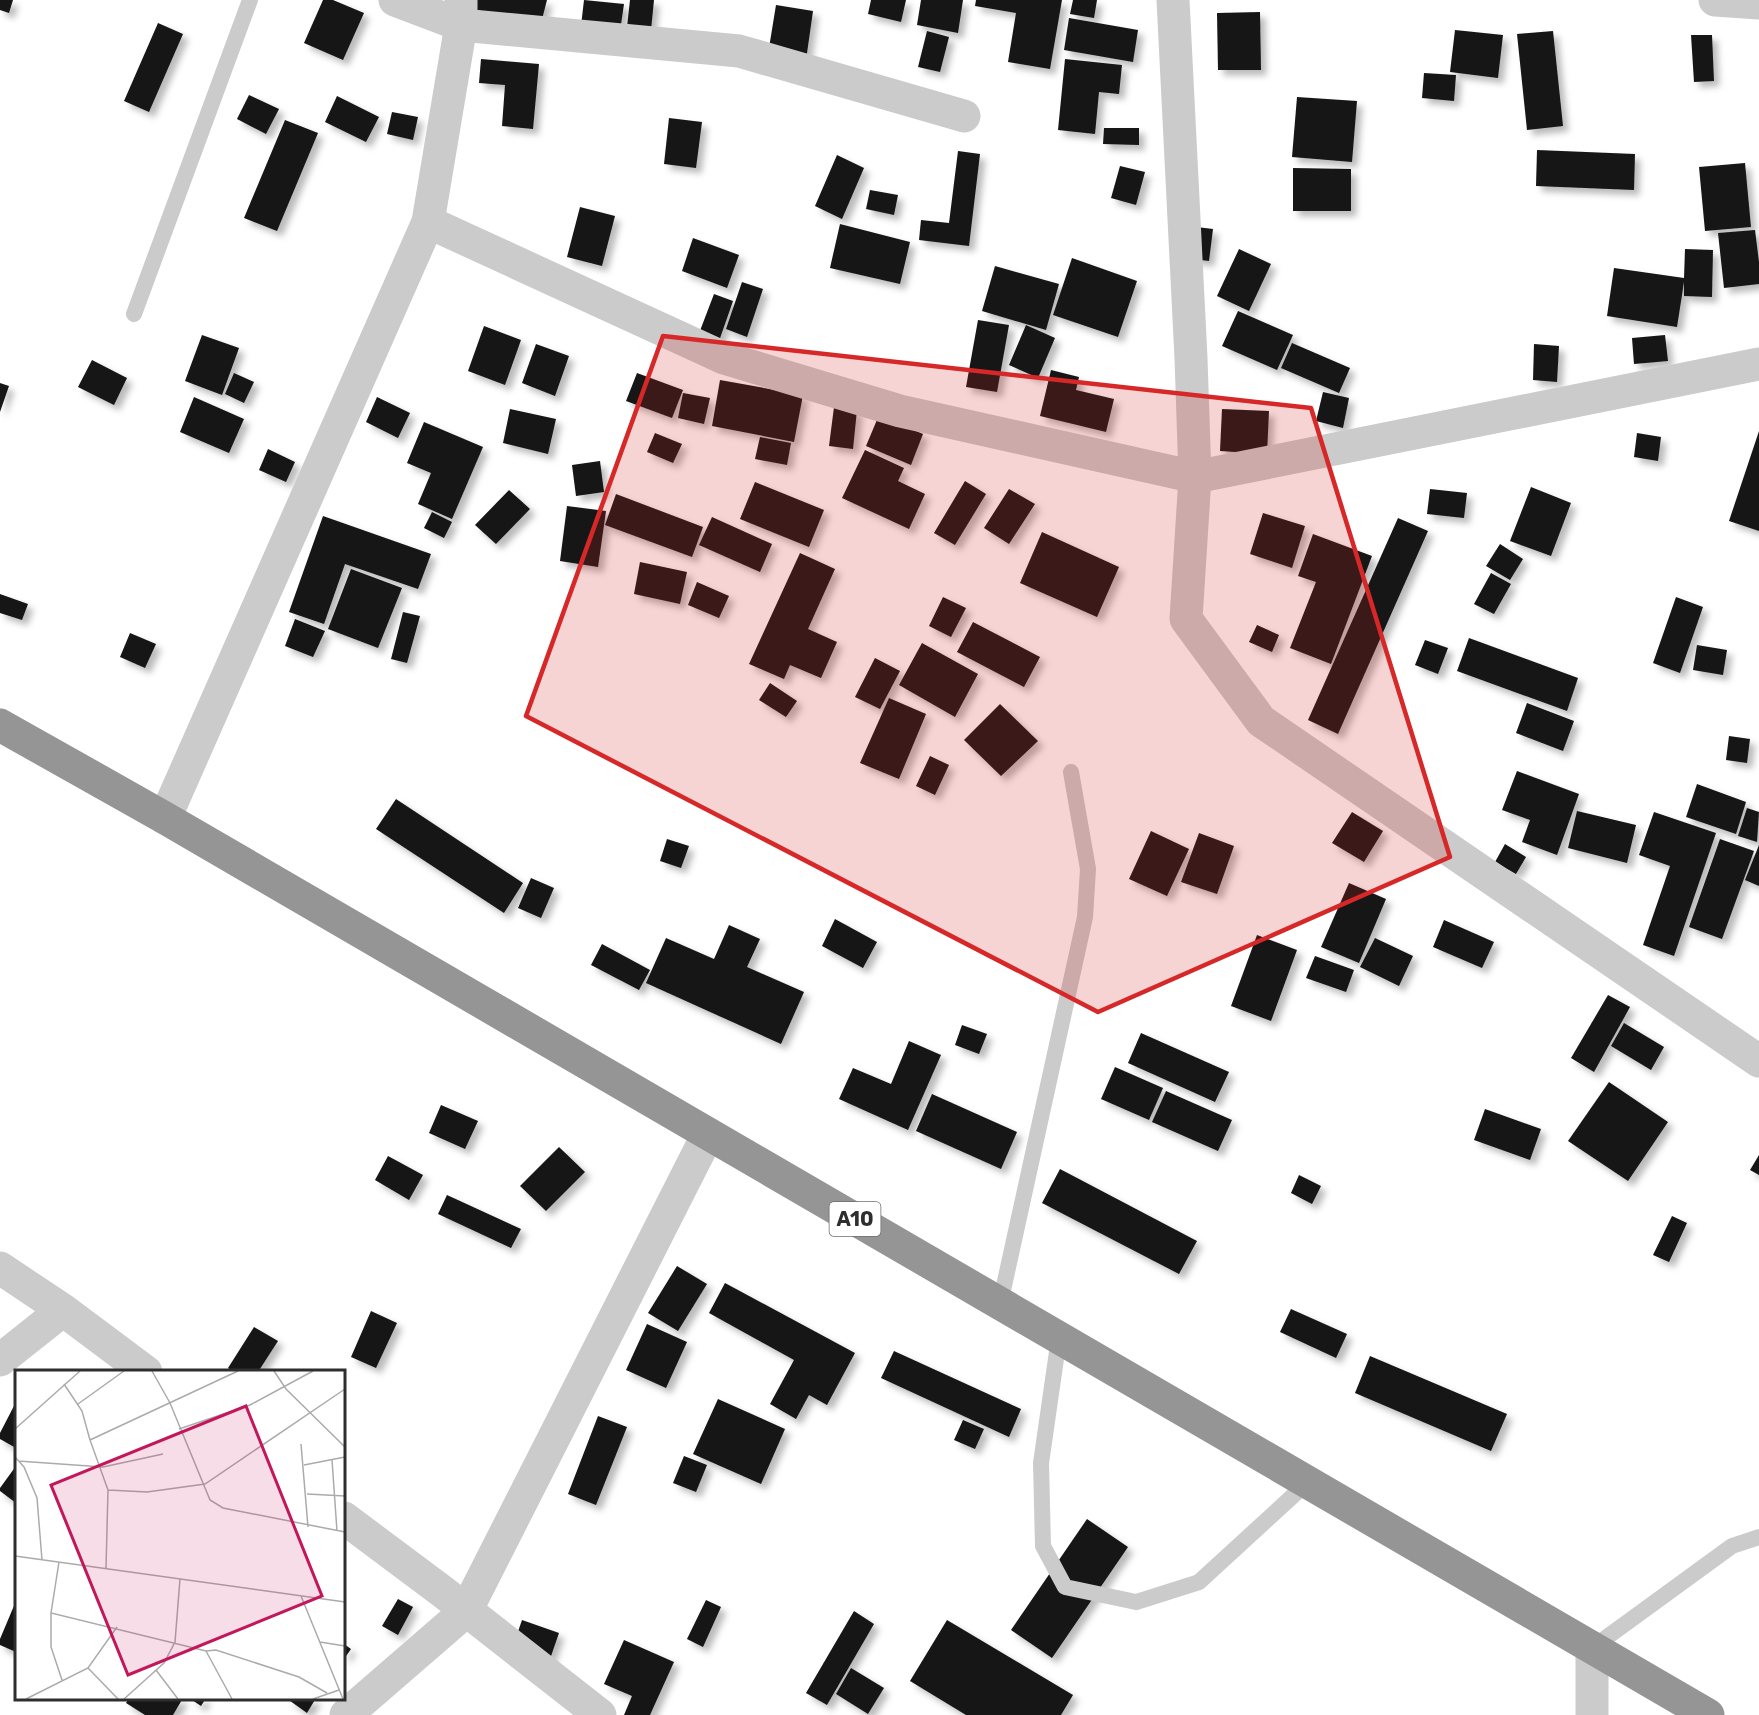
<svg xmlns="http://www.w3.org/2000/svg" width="1759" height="1715" viewBox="0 0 1759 1715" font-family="Rubik,sans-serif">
	<defs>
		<filter id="shadow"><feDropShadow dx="5.5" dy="5.5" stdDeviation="3" flood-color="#0004"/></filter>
	</defs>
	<rect width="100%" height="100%" fill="#fff"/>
	<path fill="#151515" filter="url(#shadow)" d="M0,0H13L9,13L0,10Z
		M323,0H333L364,13L343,60L304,43Z
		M472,0H547L540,27L470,8Z
		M584,0L624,4L620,31L581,26Z
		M630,0H654L651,30L627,27Z
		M871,0H906L901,22L868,14Z
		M921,0H963L958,33L917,25Z
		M976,0H1062L1050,69L1008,62L1016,13L975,6Z
		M1073,0H1097L1094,18L1070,14Z
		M776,5L813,11L806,60L768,54Z
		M1260,12L1261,70H1218L1217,13Z
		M1069,18L1138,30L1133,62L1064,50Z
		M158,23L183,34L149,112L124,101Z
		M1455,30L1503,35L1498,78L1450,72Z
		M927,31L949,37L940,72L918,67Z
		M1553,31L1563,126L1527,130L1517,34Z
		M1691,35H1712L1714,81L1694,82Z
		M481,59L539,64L533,129L502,126L505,85L479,83Z
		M1065,59L1122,65L1119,94L1099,92L1095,134L1058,130Z
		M1424,73L1456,75L1454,101L1422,98Z
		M249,95L279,109L266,134L237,119Z
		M337,96L379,117L366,142L325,122Z
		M1297,97L1357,101L1352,162L1292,157Z
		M392,112L418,117L413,140L387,134Z
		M669,118L702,122L696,168L664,164Z
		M285,120L318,133L277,231L244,218Z
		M1104,128H1139V145L1103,144Z
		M1537,150L1635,154L1634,190L1536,186Z
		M958,151L980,154L969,246L919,240L921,220L949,223Z
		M837,155L864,168L842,219L815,206Z
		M1745,163L1751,227L1705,231L1699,167Z
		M1120,166L1145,172L1136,205L1111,198Z
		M1293,168L1351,169V211H1293Z
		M870,190L898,195L894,215L866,209Z
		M580,207L615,216L602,266L567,257Z
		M840,224L910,242L900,284L830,268Z
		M1180,225L1213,229L1209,261L1176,257Z
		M1755,230L1759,262V284L1724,288L1718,233Z
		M693,238L739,255L727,288L682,271Z
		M1239,249L1271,264L1249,311L1217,296Z
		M1685,249L1713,250L1712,297L1684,296V282L1677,327L1607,316L1614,268L1684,278Z
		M1072,258L1137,281L1118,337L1053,315Z
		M995,266L1059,284L1046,330L982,311Z
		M742,282L763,289L747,337L726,329Z
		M714,294L733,301L718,344L698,336Z
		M1238,311L1293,335L1277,370L1222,346Z
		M978,320L1009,325L997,392L966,387Z
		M1026,325L1055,338L1038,378L1009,365Z
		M484,326L521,340L505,385L468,371Z
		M202,335L239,348L222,395L185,381Z
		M1665,335L1668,361L1634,364L1632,338Z
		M1292,343L1350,368L1339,393L1281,368Z
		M536,344L569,356L555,396L522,383Z
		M1534,344L1559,346L1557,382L1533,380Z
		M92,360L127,378L114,405L78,387Z
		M1051,370L1079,377L1076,390L1114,399L1106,432L1040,416Z
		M234,373L254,382L244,403L225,394Z
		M637,373L683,390L672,418L626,401Z
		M720,380L803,395L794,442L712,426Z
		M0,383L9,386L0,412Z
		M1323,392L1349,398L1343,428L1316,421Z
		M683,393L710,398L704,424L678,418Z
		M194,397L244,419L229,453L180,432Z
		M377,397L410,413L398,438L366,422Z
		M834,407L857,410L853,449L829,446Z
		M510,409L556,419L548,454L503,443Z
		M1222,409L1269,411L1267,454L1220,451Z
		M879,415L923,434L911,465L866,446Z
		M424,422L483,447L452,519L418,504L431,473L407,463Z
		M1759,431V531L1729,521Z
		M655,433L682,444L673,463L647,452Z
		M1637,433L1661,437L1658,461L1634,457Z
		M760,437L791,443L787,465L755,459Z
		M268,449L295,462L286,482L259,470Z
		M865,450L904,468L898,481L925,494L909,529L842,498Z
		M600,461L604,492L576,496L572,465Z
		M965,481L986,494L955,545L934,533Z
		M755,482L824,510L809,547L740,519Z
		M1531,487L1571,503L1551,556L1510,541Z
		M1009,489L1035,504L1009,544L984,528Z
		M1430,489L1467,493L1464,518L1427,514Z
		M509,490L530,509L496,544L475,525Z
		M616,494L703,527L692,557L605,525Z
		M567,506L606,511L598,567L560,561Z
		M432,512L452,522L444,538L424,528Z
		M1263,513L1305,526L1292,568L1250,554Z
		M323,516L431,554L418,589L345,564L324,624L289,612Z
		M712,517L772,544L760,572L699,545Z
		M1398,518L1428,531L1338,734L1308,720Z
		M1042,532L1119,567L1097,617L1020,583Z
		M1313,534L1372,556L1331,664L1290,648L1316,582L1298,576Z
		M1500,544L1523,559L1510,580L1486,566Z
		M800,553L835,569L808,629L837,642L821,678L790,665L784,679L749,664Z
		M640,562L687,572L680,604L634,594Z
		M351,569L402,588L378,648L328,629Z
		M1491,573L1511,584L1494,614L1474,604Z
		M697,582L729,596L719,618L688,605Z
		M0,594L28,604L22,620L0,613Z
		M943,597L966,608L951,637L929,626Z
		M1676,597L1703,607L1680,673L1653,663Z
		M403,612L420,616L407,663L391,659Z
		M295,619L325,631L313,657L285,646Z
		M973,622L1040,657L1024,687L957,652Z
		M1257,625L1279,635L1272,652L1249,642Z
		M130,633L156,644L145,668L120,657Z
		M1469,638L1578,678L1567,711L1457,671Z
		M1425,640L1448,648L1438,674L1415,665Z
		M922,643L978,674L955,717L899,685Z
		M1697,645L1727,650L1723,675L1693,670Z
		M875,658L900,671L880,709L855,697Z
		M770,683L797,701L786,717L759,700Z
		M889,698L926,714L899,779L860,763Z
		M1527,703L1574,721L1563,751L1516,733Z
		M1000,704L1038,741L1001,776L964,740Z
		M1729,736L1750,739L1747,763L1726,760Z
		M930,756L949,765L935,795L916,786Z
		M1517,771L1579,794L1557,855L1522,842L1530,820L1502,810Z
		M1697,784L1746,802L1736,834L1686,817Z
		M396,799L523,883L504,913L376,829Z
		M1747,808L1759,812L1757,842L1738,836Z
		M1577,811L1636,825L1627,863L1568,848Z
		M1352,812L1383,831L1364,862L1332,843Z
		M1654,812L1716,833L1674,956L1643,945L1670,866L1639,855Z
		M1151,831L1189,849L1167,896L1129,879Z
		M1199,833L1234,846L1217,894L1181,882Z
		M667,839L689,846L681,868L660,861Z
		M1720,839L1754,851L1722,939L1689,927Z
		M1505,844L1526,857L1516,874L1495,862Z
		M1759,845V886L1745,880Z
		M531,878L554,888L541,918L518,908Z
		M1349,883L1386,899L1359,963L1321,947Z
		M835,919L877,942L863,968L822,946Z
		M1444,920L1494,942L1482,968L1433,947Z
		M729,925L760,939L747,967L804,992L781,1044L646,983L666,938L714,959Z
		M1257,935L1297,950L1271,1021L1231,1006Z
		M1375,938L1413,956L1399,986L1360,967Z
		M602,944L650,970L639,990L591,965Z
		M1315,956L1354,970L1346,992L1306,978Z
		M1608,995L1630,1007L1594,1072L1571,1058Z
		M1624,1023L1664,1047L1651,1070L1611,1046Z
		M962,1025L987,1034L979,1054L955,1045Z
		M1141,1033L1229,1072L1215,1102L1128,1063Z
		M909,1041L941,1055L908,1130L839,1099L853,1068L891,1084Z
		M1115,1067L1163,1088L1149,1120L1101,1099Z
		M1609,1082L1668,1122L1628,1181L1568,1141Z
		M1166,1091L1232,1120L1218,1151L1152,1122Z
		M932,1094L1017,1132L1001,1169L916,1131Z
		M441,1105L478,1121L465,1149L429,1133Z
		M1485,1109L1541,1129L1530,1160L1474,1140Z
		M559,1147L585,1172L546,1211L520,1186Z
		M1759,1155V1175L1750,1170Z
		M388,1156L423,1175L409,1200L375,1180Z
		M1060,1169L1197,1241L1179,1274L1042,1203Z
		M1299,1175L1321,1186L1312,1204L1291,1193Z
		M447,1195L521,1229L511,1248L438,1214Z
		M1672,1216L1687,1223L1669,1262L1653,1255Z
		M677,1266L707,1284L678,1331L648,1313Z
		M725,1283L855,1353L827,1405L809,1395L796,1419L770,1404L794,1360L709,1313Z
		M1291,1309L1347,1334L1336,1358L1280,1332Z
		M371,1311L397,1323L376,1368L351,1357Z
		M647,1324L687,1342L666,1388L626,1370Z
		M254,1327L278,1341L258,1372H233L228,1368Z
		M894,1351L1021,1409L1009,1437L881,1378Z
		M1370,1356L1507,1414L1491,1451L1355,1393Z
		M718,1399L785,1429L761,1484L693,1454Z
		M16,1402V1448L0,1439V1433Z
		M598,1416L627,1427L596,1505L568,1494Z
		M963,1420L984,1429L975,1449L954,1440Z
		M684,1456L707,1465L696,1492L673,1483Z
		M16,1466V1503L0,1491V1488Z
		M1087,1519L1128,1547L1052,1658L1011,1630Z
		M398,1599L413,1607L398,1635L382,1626Z
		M706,1600L721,1607L703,1647L687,1639Z
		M16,1601V1652L0,1645V1639Z
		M854,1611L874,1624L827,1705L806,1693Z
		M522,1620L559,1633L550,1659L513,1646Z
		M947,1620L1073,1695L1061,1715H966L910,1681Z
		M624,1640L674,1662L650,1715H624L632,1696L604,1684Z
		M344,1644L351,1649L344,1659Z
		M851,1668L884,1688L868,1714L836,1694Z
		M129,1698H183L173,1715H145L126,1703Z
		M189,1698H206L201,1706Z
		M286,1698H316L307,1713Z"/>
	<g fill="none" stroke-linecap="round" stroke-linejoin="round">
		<path stroke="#cbcbcb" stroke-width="16" d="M134,314L250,0
			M1000,1304L1085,917L1088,869L1071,772
			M1059,1338L1041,1463L1043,1546L1065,1587L1136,1602L1199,1582L1307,1483
			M1592,1648L1732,1546L1759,1537"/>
		<path stroke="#cbcbcb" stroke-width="33" d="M395,0L461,25L739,51L964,116
			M1173,0L1191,358L1195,477L1186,619L1261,721L1759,1061
			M1715,0L1759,3
			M428,222L724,358L900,411L1195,477L1759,364
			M165,818L428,222L461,25V0
			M0,1268L63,1310L146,1372
			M0,1360L63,1310
			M344,1518L443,1592L600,1715
			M1592,1648V1715
			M346,1715L466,1611L708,1134"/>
		<path stroke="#959595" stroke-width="33" d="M0,725L165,818L1708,1715"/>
	</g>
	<path fill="#d62828" fill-opacity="0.2" stroke="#d62828" stroke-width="4.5" stroke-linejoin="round" d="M663,336L1311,408L1450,857L1098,1012L526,716Z"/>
	<g text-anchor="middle" stroke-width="6" stroke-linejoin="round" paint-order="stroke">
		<rect fill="#fff" stroke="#6d6d6d" stroke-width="1.5" x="829.5" y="1202" width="51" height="34" rx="4.5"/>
		<g font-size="20" font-weight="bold" fill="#2e2e2e">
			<text x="855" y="1226">A10</text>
		</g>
	</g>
	<g transform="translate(15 1370)">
		<rect width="330" height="330" fill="#fff"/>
		<path fill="none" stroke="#ababab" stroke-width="1.5" d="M137,1L155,33L195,130L208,138L330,162M259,1L271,19L330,77M49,14L67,41L75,70M63,34L109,1M0,59L65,1M164,59L235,35L298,1M286,74L293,157M0,87L9,97L22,128L27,190M317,90L322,161M3,91L88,97L148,84M289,95L330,87M93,120L132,122L190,114L330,19M292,124L330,126M0,186L330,232M44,192L36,243L191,281L201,280L284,307L312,323M91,198L93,120L75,70L223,1M286,226L328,329M36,243V277L47,310M305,272L330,276M191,281L217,329M73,298L103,329M141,300L163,329M11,329L73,298L102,257M109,329L149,293L160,272L165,209M298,329L324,320"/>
		<path fill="#c2185b" fill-opacity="0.15" stroke="#c2185b" stroke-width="3" d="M231,36L307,226L113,305L36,115Z"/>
		<rect width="330" height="330" fill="none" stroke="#2e2e2e" stroke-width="3"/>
	</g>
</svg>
